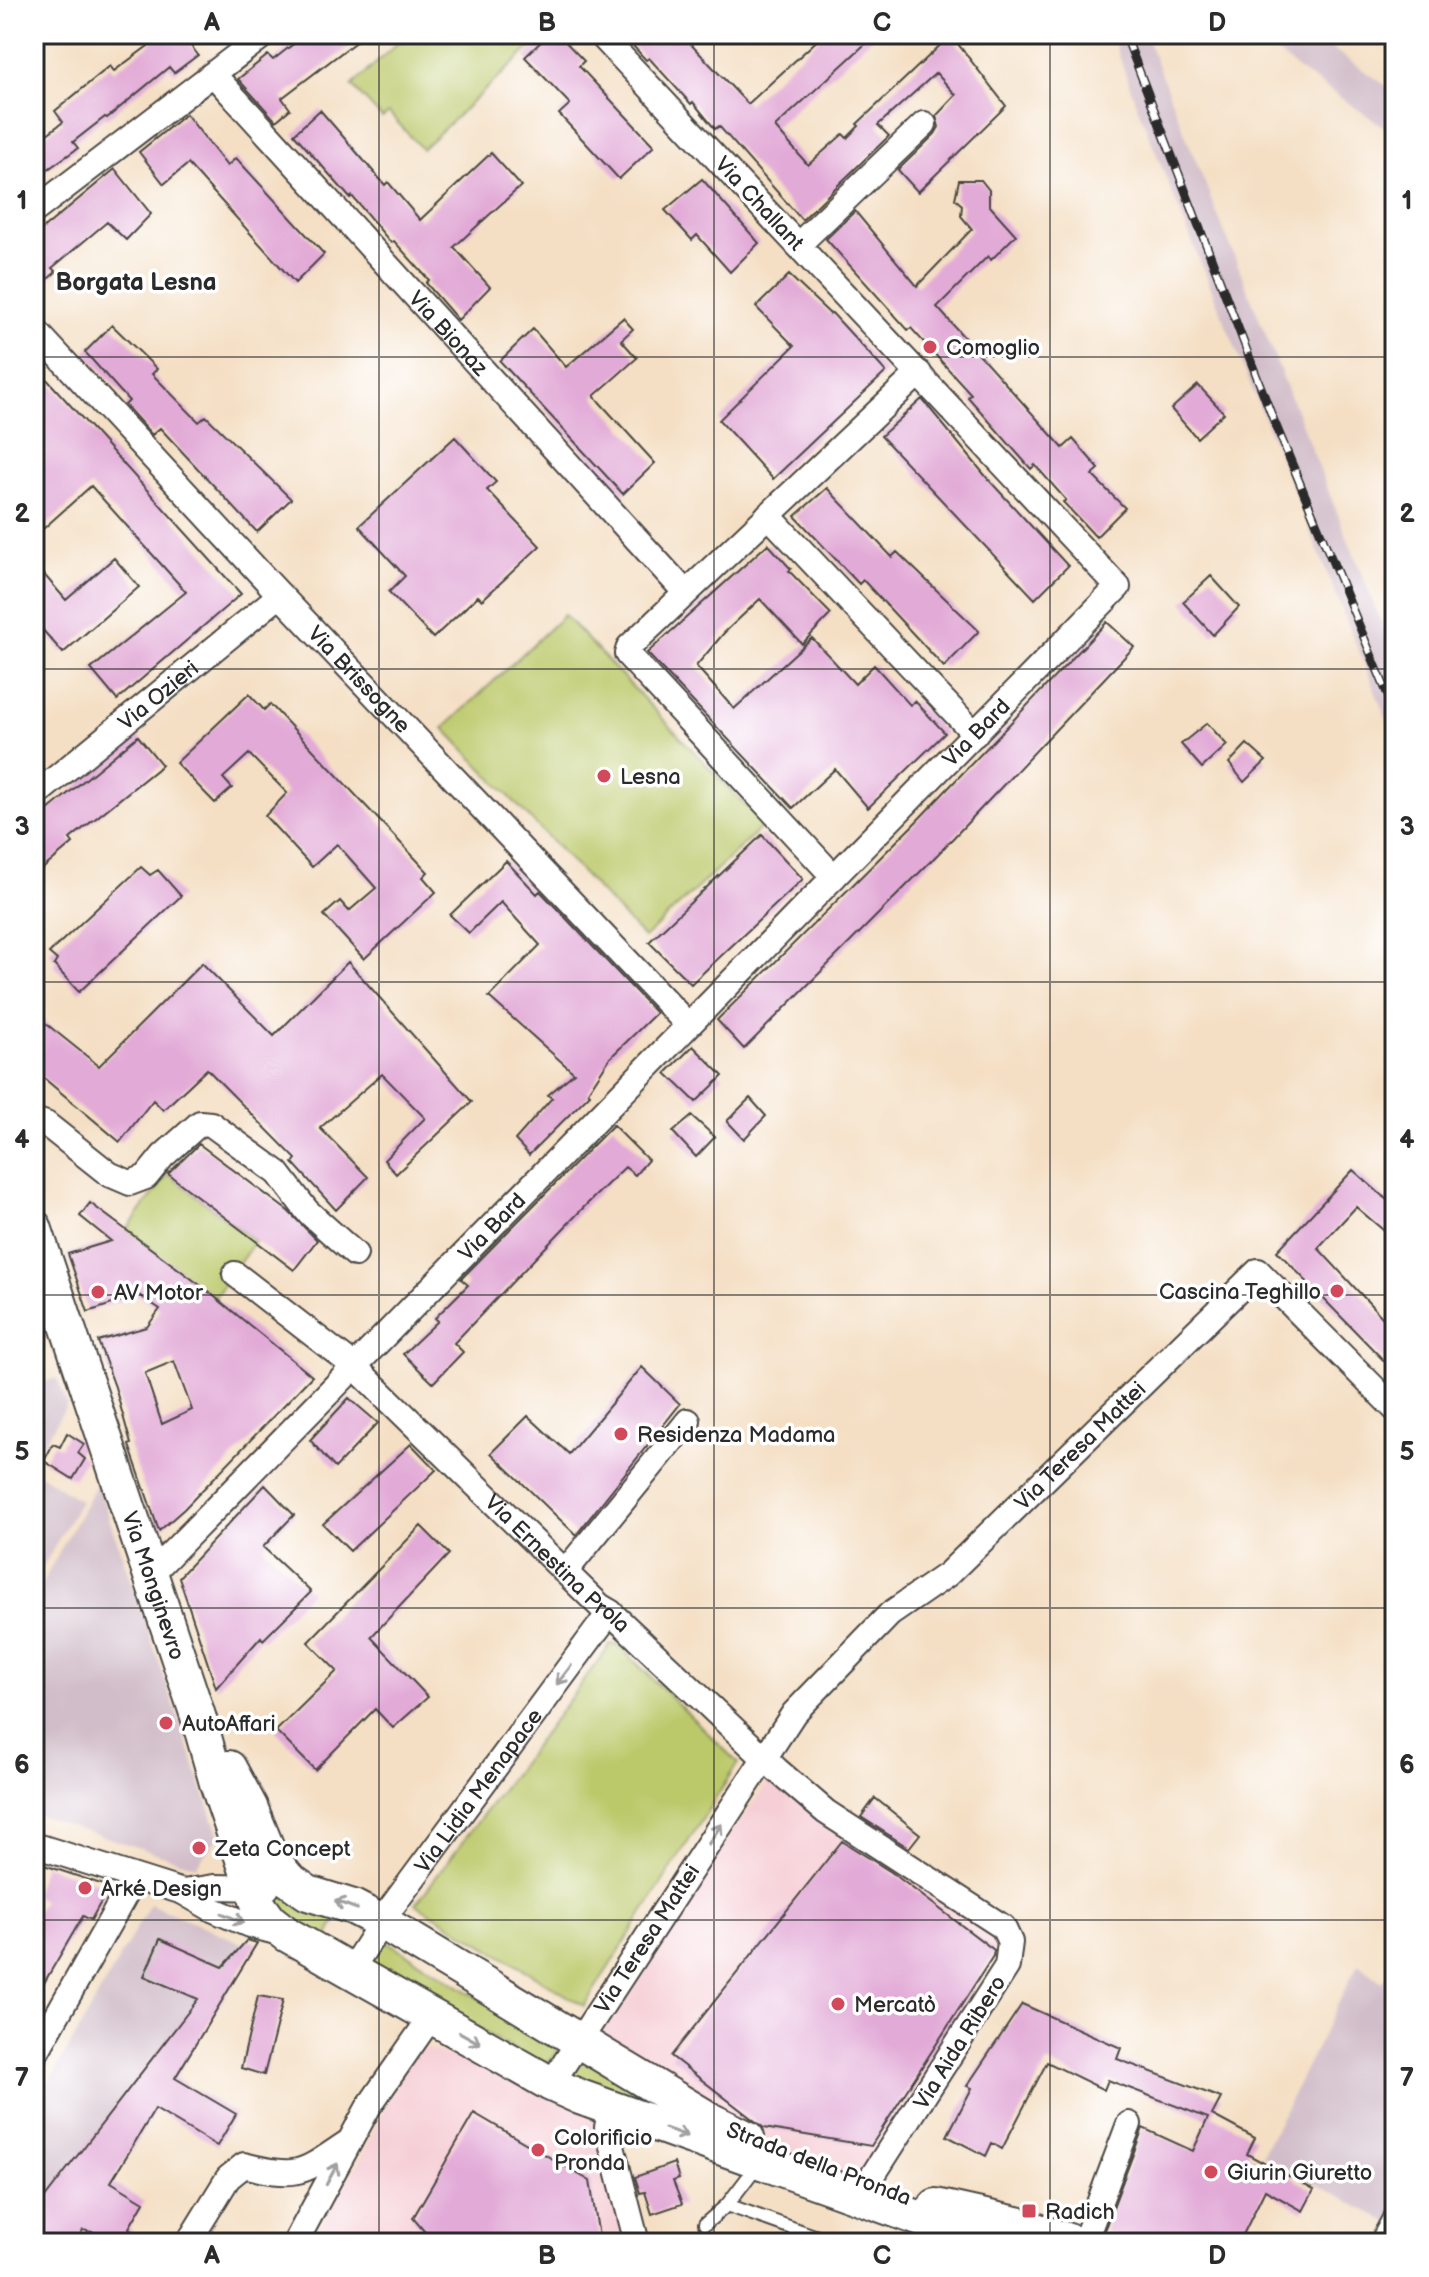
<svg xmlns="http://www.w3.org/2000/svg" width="1429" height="2277" viewBox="0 0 1429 2277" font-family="'Balsamiq Sans',sans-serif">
	<rect width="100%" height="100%" fill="#fff"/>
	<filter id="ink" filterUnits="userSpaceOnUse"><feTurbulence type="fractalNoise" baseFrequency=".0125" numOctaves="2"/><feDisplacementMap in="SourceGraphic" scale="16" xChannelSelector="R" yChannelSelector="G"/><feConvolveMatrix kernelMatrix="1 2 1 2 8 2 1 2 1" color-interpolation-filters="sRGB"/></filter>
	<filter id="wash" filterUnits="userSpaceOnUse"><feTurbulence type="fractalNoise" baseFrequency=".006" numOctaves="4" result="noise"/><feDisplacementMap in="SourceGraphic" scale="32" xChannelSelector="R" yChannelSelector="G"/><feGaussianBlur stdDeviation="1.8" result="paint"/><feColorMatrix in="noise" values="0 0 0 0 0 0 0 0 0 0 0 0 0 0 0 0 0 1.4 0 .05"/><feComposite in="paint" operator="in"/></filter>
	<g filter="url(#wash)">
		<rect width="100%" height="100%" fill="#f4dfc4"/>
		<path fill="#f6cfd6" d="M771,1778L998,1941L868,2183L612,2111L643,2243H310L364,2152L412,2045L552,2084Z"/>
		<path fill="#d1bdc9" d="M1111,34H1145L1395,657V740L1137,106Z
			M1252,34H1311L1395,92V134L1302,72Z
			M57,1378L67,1405L34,1459V1385Z
			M34,1470L80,1501L34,1583Z
			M97,1483L219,1836L196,1866L34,1814V1598Z
			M150,1904L254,1948L75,2243H34V2109Z
			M1358,1964L1382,1982L1395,1965V2226L1262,2155Z"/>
		<path fill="#bcc96b" stroke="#747a4b" stroke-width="2" d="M407,34H545L422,149L389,113L382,118L352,86Z
			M564,615L764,825L644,938L444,728Z
			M168,1174L255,1241L215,1297L126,1231Z
			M611,1644L619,1646L738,1763L584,2006L416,1904Z
			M268,1891L339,1913L325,1942L275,1914Z
			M388,1942L557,2047C556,2059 549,2062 539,2065L372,1965L371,1956L378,1945Z
			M583,2056L704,2128L570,2077Z"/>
		<g id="blocks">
			<path fill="#e2aad7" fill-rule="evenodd" d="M145,34H182L198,55L174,73L169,67L107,118L105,117L73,142L78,148L34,179V144L63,122L55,111L110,66L114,71L152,43Z
				M306,34H366L282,98L290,109L276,121L238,79L268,55L273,60Z
				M549,34H558L584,61L579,66L654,146L619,179L559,114L570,104L525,57Z
				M622,34H681L748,104L824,34H876L775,127L808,165L843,134L847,138L859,126L857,124L951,35L1006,106L918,192L898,170L935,134L939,127L936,116L956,95L936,73L878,125L889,136L802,220L719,126L715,129L693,102L691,104L649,58L646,60Z
				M320,110L385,185L388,182L420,220L491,153L521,186L454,247L490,287L458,320L426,283L429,280L394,241L391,243L352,196L350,198L294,134Z
				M186,114L227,166L236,158L324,254L295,283L188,164L164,184L139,152Z
				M115,169L151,214L126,240L107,222L52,268L56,272L34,291V236Z
				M702,179L759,243L730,272L697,235L692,240L665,210Z
				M959,180H981L989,190V205L1016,235L991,260L988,256L937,307L1063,448L1073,439L1099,469L1092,475L1125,508L1096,537L1063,502L1066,500L1035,465L1031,469L968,397L971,394L911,328L908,330L826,239L855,211L917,286L972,229L961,216L962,205L955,199Z
				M789,275L830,314L832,313L886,372L773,479L719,420L794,346L756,307Z
				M623,318L633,329L621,340L637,358L594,396L655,463L623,494L500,361L533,329L566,367Z
				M112,325L157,369L152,374L199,422L206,416L291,499L257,532L160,428L152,435L125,405L129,401L85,352Z
				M34,365L241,594L117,700L91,669L186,592L91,486L34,537Z
				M1198,385L1224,413L1197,438L1171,409Z
				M922,399L988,479L1068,566L1035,599L881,436Z
				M455,437L496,482L487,490L540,546L482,600L478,596L433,638L389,592L405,576L359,526Z
				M827,488L892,557L897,552L979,631L944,667L863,580L859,584L795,516Z
				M768,544L791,569L789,571L831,614L802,644L760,599L724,633L696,666L734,709L812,638L855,684L874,665L910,705L915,701L945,733L868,808L835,769L793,808L647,653Z
				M114,558L139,587L63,653L34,620V563L66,600Z
				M1211,576L1239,607L1213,635L1183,602Z
				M1107,622L1134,647L938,854L744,1049L717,1020L913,825Z
				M249,694L264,710L270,704L428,872L423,877L436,892L364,959L324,915L340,901L349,911L376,888L337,844L312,867L265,816L287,793L249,754L223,778L232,788L215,803L176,763Z
				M1207,723L1227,745L1202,768L1181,744Z
				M138,736L162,765L70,839L73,843L34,876V819L46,808L48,810Z
				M1247,744L1266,761L1244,782L1229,763Z
				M762,835L803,879L691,984L649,942Z
				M506,861L537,894L540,891L656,1013L610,1058L588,1092L590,1094L529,1155L515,1140L552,1098L548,1095L574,1073L489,997L540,945L501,902L469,933L450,915Z
				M141,867L150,875L158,870L181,896L79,992L54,965L57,960L49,953Z
				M348,962L472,1102L396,1174L384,1160L425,1118L382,1074L320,1128L368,1177L336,1210L293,1163L296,1159L207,1069L163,1110L153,1100L120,1142L34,1070V1014L99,1066L202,963L274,1036Z
				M693,1046L723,1076L696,1102L666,1073Z
				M750,1098L766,1116L744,1139L727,1121Z
				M692,1116L715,1137L696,1157L673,1132Z
				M613,1125L648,1160L635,1175L625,1167L585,1206L454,1343L463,1352L433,1383L403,1354L438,1321L435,1318L468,1285L461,1279Z
				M199,1144L288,1211L317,1240L294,1270L168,1174Z
				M1353,1170L1395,1207V1240L1356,1207L1318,1248L1395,1331V1372L1277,1251Z
				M90,1203L204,1288L312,1376L184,1509L159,1531L129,1445L131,1444L115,1387L98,1341L147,1327L160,1309L139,1295L88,1312L68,1254L111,1241L80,1216ZM174,1361L192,1410L162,1424L145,1373Z
				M642,1367L680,1404L576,1535L491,1453L528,1416L569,1454Z
				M349,1398L378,1423L335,1468L310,1440Z
				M67,1433L84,1444L78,1453L85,1459L73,1479L44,1461L53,1444L60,1447Z
				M411,1444L436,1470L350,1551L323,1524Z
				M265,1485L294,1515L263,1547L311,1592L263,1640L261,1637L216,1688L179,1577Z
				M421,1526L449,1554L371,1637L428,1697L393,1728L375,1709L315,1770L276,1731L337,1671L308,1642Z
				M875,1798L920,1834L909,1848L861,1817Z
				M842,1841L891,1872L994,1950L993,1956L871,2146L764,2128L671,2056Z
				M44,1865L104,1885L107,1891L91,1920L83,1916L34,2000V1916L43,1901L34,1894Z
				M160,1939L223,1967L247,1940L257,1943L175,2078L236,2114L217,2146L155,2109L111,2182L144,2202L129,2228L141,2242L83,2230L75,2243H34V2212L198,1999L144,1976Z
				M258,1996L283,2000L264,2075L241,2068Z
				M1022,2004L1121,2048L1117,2059L1221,2098L1212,2115L1255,2138L1247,2154L1314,2190L1303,2211L1265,2190L1239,2243H1138L1104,2231L1143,2128L1193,2151L1208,2118L1108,2080L1104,2090L1047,2062L1002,2149L992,2143L986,2156L947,2136L972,2088L967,2086Z
				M474,2113L590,2181L600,2243H434L413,2218Z
				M674,2163L679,2179L673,2181L682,2204L652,2214L645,2192L640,2193L635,2177Z"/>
		</g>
	</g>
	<g filter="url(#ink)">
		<use href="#blocks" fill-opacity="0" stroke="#494642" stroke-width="2"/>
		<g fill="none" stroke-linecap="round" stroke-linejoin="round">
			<defs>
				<path id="lane" d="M727,2205L759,2163
					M705,2224L727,2205L834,2243"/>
				<g id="street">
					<path id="s1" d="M213,74L685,592"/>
					<path d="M34,211L265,34"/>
					<path d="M799,244L924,124"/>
					<path id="s2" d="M34,329L280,595L688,1025"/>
					<path d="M768,515L975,734"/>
					<path id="s3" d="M34,796L280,595"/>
					<path d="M834,877L627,654L629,647L919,373"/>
					<path d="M34,1120L46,1124L109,1174L130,1183L146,1177L163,1156L200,1123L211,1124L278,1173L307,1211L355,1254"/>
					<path id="s4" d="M235,1274L355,1367L600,1606L610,1612L777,1770L826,1812L1003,1927L1010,1942L1007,1966L868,2183"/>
					<path d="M565,1572L688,1421"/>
					<path id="s5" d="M150,1575L1118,587L600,34"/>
					<path d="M34,1845L183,1892L214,1910L249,1925L283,1934"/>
					<path d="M183,1892L214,1887L267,1888"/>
					<path id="s6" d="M351,1970L391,1908L610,1612"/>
					<path d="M34,2056L134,1879"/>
					<path id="s7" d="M551,2084L794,1713L890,1614L948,1574L1258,1271L1395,1409"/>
					<path d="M611,2110L607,2127L637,2243"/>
					<path d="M350,2141L369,2106L431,2017"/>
					<path d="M188,2243L228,2178L244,2165C301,2180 303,2172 350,2141L295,2243"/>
					<path d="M1084,2243L1129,2124"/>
					<path d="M1382,2243L1395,2219"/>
				</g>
				<g id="secondary">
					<path id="s8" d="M34,1227L198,1716L217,1783L259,1906L270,1921L288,1935L551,2084L580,2097L988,2243"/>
					<path d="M229,1768L250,1807L271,1858L288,1879L308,1893L353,1907L382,1922L712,2121L747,2138"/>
					<path d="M936,2206L1017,2224L1074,2243"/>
				</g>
			</defs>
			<use href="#lane" stroke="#494642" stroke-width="16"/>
			<use href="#street" stroke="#494642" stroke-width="28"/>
			<use href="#secondary" stroke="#494642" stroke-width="38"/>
			<use href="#lane" stroke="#fff" stroke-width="12"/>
			<use href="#street" stroke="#fff" stroke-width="24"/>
			<use href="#secondary" stroke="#fff" stroke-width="34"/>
			<defs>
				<path id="rail" d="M1125,34L1272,416L1395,712"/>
			</defs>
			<use href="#rail" stroke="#2b2b2b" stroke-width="9"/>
			<use href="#rail" stroke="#fff" stroke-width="6" stroke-dasharray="18" stroke-linecap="butt"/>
		</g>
		<defs><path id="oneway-shaft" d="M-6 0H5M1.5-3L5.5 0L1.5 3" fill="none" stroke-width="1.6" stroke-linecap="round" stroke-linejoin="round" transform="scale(2)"/></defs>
		<g stroke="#a0a0a0">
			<use href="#oneway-shaft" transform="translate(564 1675) rotate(127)"/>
			<use href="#oneway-shaft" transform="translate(715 1834) rotate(-57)"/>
			<use href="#oneway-shaft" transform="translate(346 1905) rotate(-160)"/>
			<use href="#oneway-shaft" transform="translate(233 1918) rotate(23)"/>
			<use href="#oneway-shaft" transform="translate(470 2038) rotate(29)"/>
			<use href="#oneway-shaft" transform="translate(676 2132) rotate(20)"/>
			<use href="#oneway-shaft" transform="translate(332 2174) rotate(-62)"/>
		</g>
	</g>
	<path fill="none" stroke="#2b2b2b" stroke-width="2" stroke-opacity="0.55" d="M379,34V2243M714,34V2243M1050,34V2243M34,357H1395M34,669H1395M34,982H1395M34,1295H1395M34,1608H1395M34,1920H1395"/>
	<g fill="#d1495b" stroke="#fff" stroke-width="3">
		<circle cx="930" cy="347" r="8"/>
		<circle cx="604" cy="776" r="8"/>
		<circle cx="1337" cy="1291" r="8"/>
		<circle cx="98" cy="1292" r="8"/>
		<circle cx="621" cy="1434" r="8"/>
		<circle cx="166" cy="1723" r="8"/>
		<circle cx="199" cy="1848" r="8"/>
		<circle cx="85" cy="1888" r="8"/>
		<circle cx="838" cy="2004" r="8"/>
		<circle cx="538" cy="2150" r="8"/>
		<circle cx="1211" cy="2172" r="8"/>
		<rect x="1021" y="2203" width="16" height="16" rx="4"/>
	</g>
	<g text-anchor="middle" stroke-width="7" stroke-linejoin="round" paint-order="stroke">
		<g font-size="22" fill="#2b2b2b" stroke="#fff">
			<text transform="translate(760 203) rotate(47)" y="8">Via Challant</text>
			<text dy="8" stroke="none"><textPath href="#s1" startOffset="350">Via Bionaz</textPath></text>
			<text dy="8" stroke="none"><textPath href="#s2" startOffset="478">Via Brissogne</textPath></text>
			<text dy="8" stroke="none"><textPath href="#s3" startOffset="160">Via Ozieri</textPath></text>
			<text dy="8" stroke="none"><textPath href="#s5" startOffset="1180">Via Bard</textPath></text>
			<text dy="8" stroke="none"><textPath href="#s5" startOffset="488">Via Bard</textPath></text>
			<text dy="8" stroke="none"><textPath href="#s7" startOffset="836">Via Teresa Mattei</textPath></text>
			<text dy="8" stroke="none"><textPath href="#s4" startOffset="434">Via Ernestina Prola</textPath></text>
			<text dy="8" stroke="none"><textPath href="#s8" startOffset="378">Via Monginevro</textPath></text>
			<text dy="8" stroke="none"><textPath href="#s6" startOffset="220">Via Lidia Menapace</textPath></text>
			<text dy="8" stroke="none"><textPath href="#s7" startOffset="174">Via Teresa Mattei</textPath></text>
			<text transform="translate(959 2042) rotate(-58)" y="8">Via Aida Ribero</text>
			<text transform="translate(819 2163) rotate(21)" y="8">Strada della Pronda</text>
		</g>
		<g font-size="22" fill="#2b2b2b" stroke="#fff" text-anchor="start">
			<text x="946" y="355">Comoglio</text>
			<text x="620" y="784">Lesna</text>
			<text x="1321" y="1299" text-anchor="end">Cascina Teghillo</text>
			<text x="114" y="1300">AV Motor</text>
			<text x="637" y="1442">Residenza Madama</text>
			<text x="182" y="1731">AutoAffari</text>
			<text x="215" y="1856">Zeta Concept</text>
			<text x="101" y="1896">Arké Design</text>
			<text x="854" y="2012">Mercatò</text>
			<text x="554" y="2145">Colorificio<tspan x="554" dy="25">Pronda</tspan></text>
			<text x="1227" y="2180">Giurin Giuretto</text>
			<text x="1045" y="2219">Radich</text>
		</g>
		<g font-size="24" font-weight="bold" fill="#2b2b2b" stroke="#fff">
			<text x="136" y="290">Borgata Lesna</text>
		</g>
	</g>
	<rect width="1429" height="2277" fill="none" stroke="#fff" stroke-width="88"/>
	<rect x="44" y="44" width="1341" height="2189" fill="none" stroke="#2b2b2b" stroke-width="3"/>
	<g font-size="26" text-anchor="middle" font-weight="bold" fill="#2b2b2b">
		<text x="212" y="31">A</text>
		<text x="547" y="31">B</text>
		<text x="882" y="31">C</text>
		<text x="1217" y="31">D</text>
		<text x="22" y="209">1</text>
		<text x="1407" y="209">1</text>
		<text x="22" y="522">2</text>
		<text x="1407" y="522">2</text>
		<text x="22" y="835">3</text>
		<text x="1407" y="835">3</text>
		<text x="22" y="1148">4</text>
		<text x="1407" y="1148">4</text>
		<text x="22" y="1460">5</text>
		<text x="1407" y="1460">5</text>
		<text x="22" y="1773">6</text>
		<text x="1407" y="1773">6</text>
		<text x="22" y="2086">7</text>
		<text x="1407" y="2086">7</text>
		<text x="212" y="2264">A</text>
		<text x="547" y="2264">B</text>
		<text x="882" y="2264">C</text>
		<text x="1217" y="2264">D</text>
	</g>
</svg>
